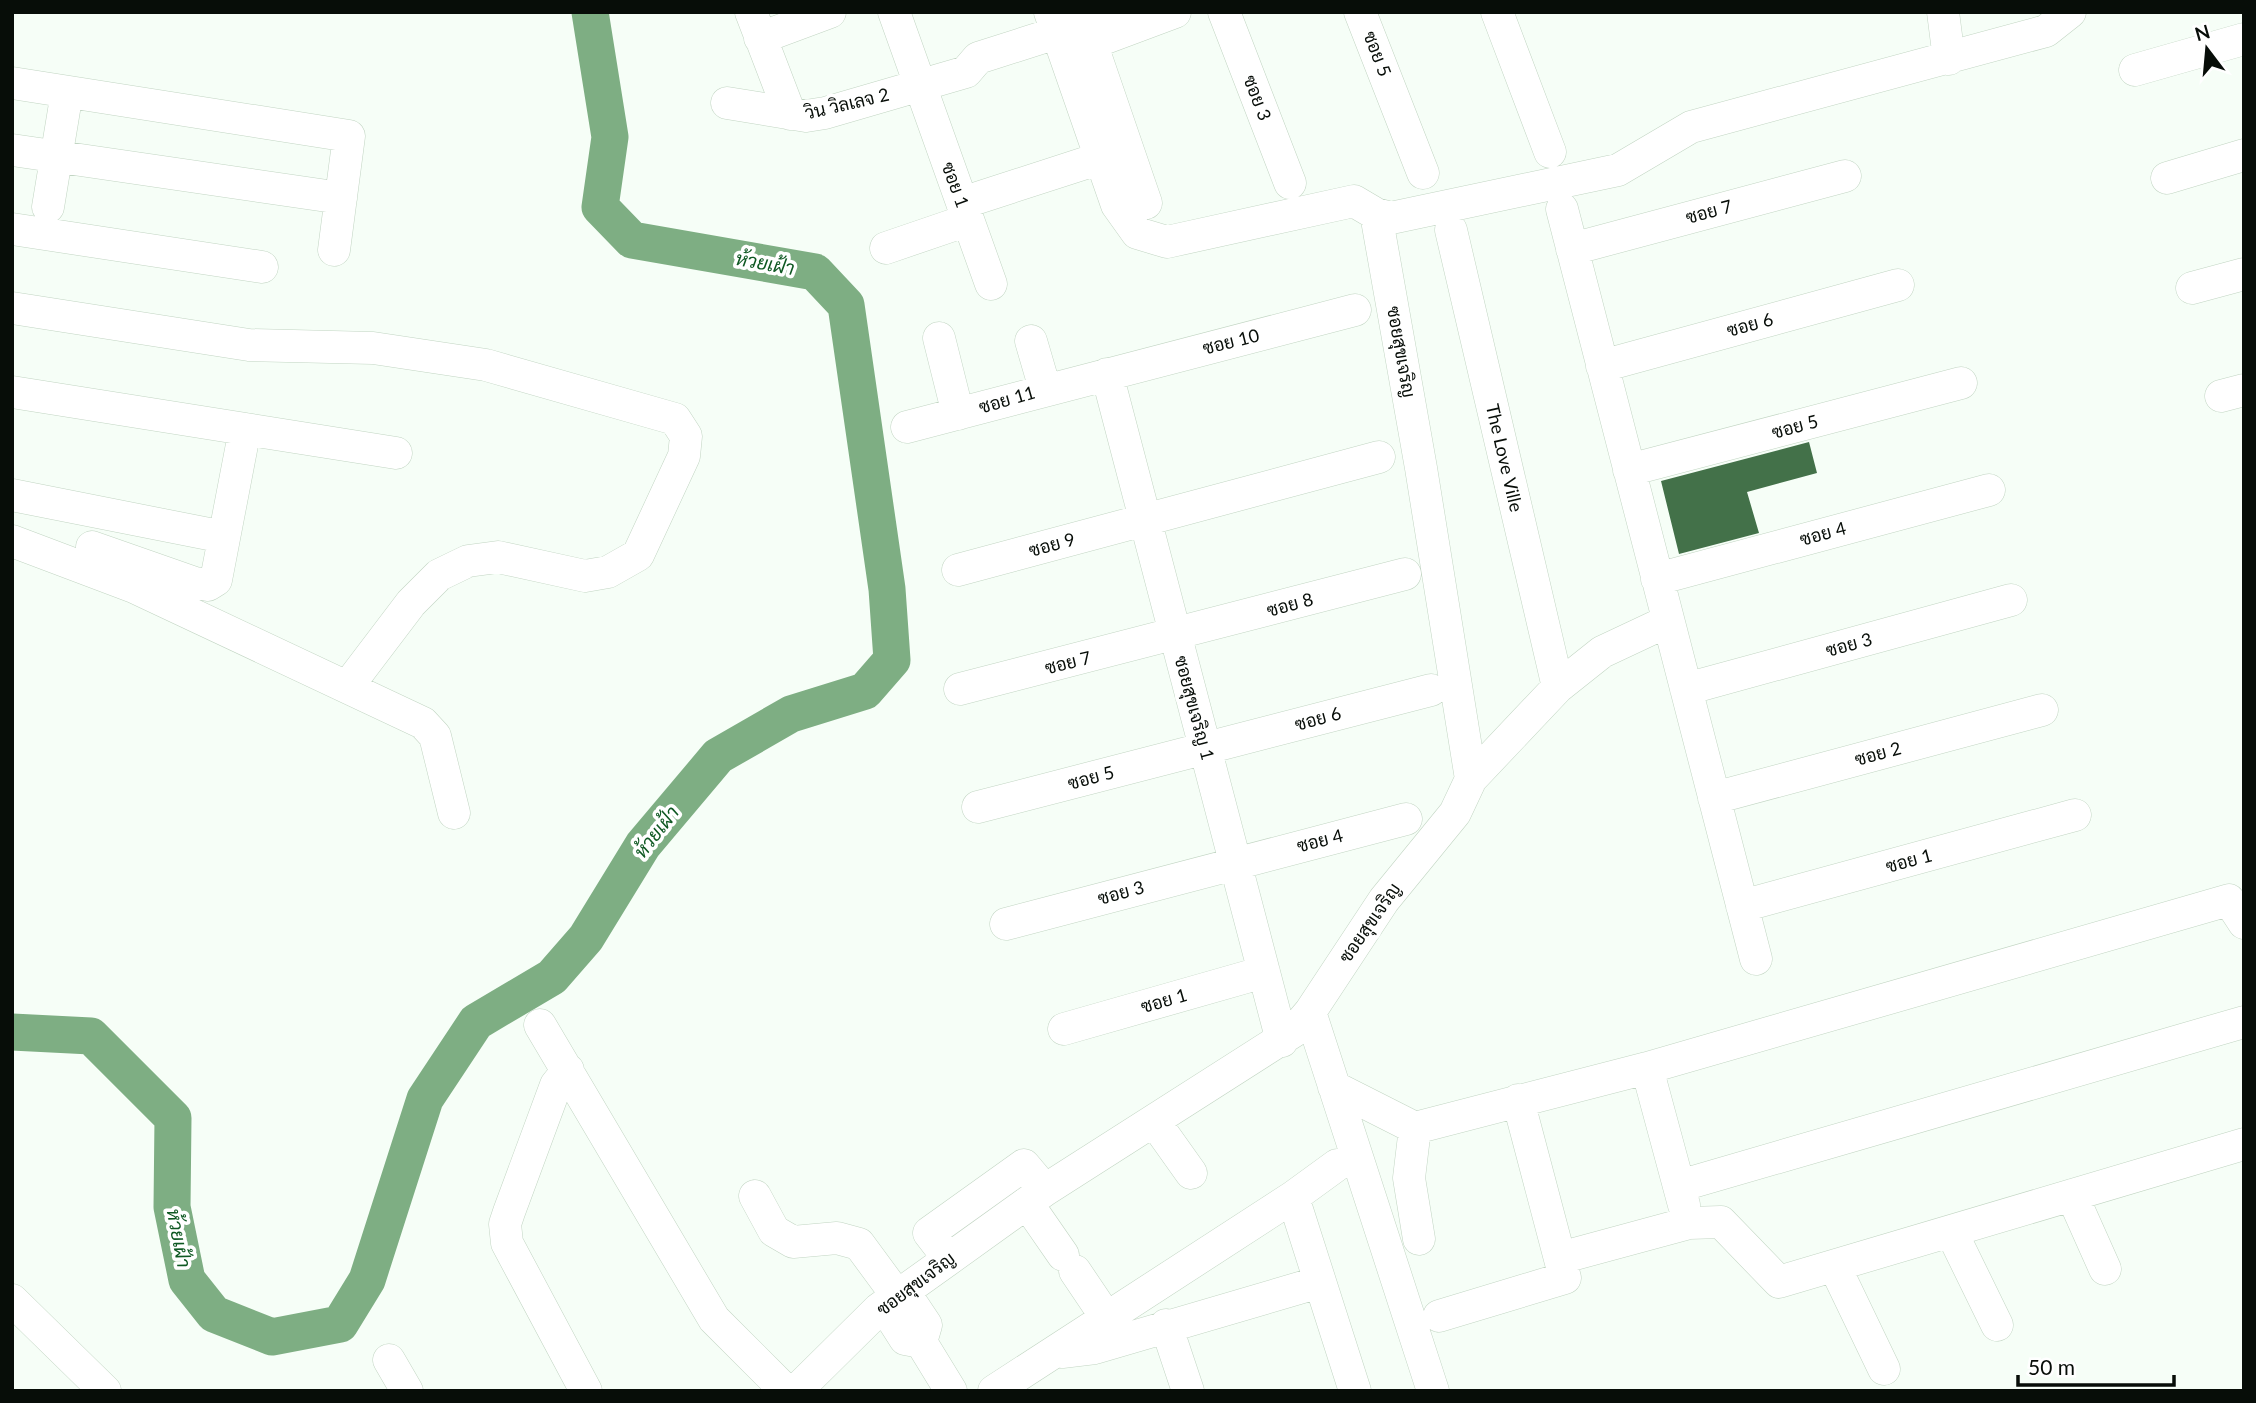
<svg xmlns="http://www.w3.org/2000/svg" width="2256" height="1403" viewBox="0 0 2256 1403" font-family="Lato,Sarabun,sans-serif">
	<rect width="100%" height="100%" fill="#f6fef7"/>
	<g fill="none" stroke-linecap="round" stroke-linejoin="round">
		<path stroke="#7eae83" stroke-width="37" d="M12,1032L91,1036L173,1118L172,1207L187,1280L214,1314L272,1337L340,1324L367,1280L425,1099L476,1022L552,977L586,938L643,845L718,756L791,714L865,691L892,660L887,589L846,305L815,272L632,240L600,207L610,137L590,12"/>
	</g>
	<path fill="#437149" d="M1809,442L1817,473L1747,492L1759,533L1679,554L1661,481Z"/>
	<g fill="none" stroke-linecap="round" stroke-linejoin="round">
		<defs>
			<path id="minor" d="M751,12L790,114
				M894,12L991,284
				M1050,12L1117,205L1137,233L1167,242L1354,201L1376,214L1391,218L1618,170L1691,127L2046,31L2070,12
				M1224,12L1290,183
				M1360,12L1423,173
				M1497,12L1550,152
				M1943,12L1949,59
				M1084,22L1146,203
				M760,38L830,12
				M1100,40L1175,12
				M2135,70L2244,39
				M12,83L349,136L334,250
				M727,103L806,116L825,113L966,72L978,58L1122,12
				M12,150L341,198
				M2167,178L2244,155
				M962,203L1101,158
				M48,207L67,92
				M1562,209L1756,959
				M12,229L262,267
				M1451,230L1558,687
				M886,248L968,220
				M1572,249L1845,176
				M2192,288L2244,274
				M12,308L249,345L373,348L486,365L675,419L686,436L684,456L638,555L608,572L585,576L498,557L468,561L439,575L411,603L348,686
				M939,338L958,414
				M1031,341L1045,389
				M1602,366L1898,285
				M1107,374L1282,1041
				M12,392L396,453
				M2221,396L2244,390
				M907,427L1355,310
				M1629,470L1961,383
				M12,495L224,537
				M12,541L134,587L423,723L435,736L454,813
				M92,547L195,583L208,585L216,580L245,429
				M958,570L1379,457
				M1657,579L1989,490
				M960,689L1405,574
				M1686,689L2011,600
				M1471,779L1558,687L1602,652L1668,621
				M1714,798L2042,710
				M978,807L1431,690
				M1742,906L2075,815
				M1006,924L1406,819
				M1310,1012L1433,1391
				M540,1025L714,1319L786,1391
				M1064,1029L1264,972
				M1647,1068L1684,1205
				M568,1070L556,1085L509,1212L505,1224L507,1243L586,1391
				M1334,1087L1415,1128
				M1154,1121L1191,1173
				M1679,1186L2244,1022
				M2072,1195L2105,1269
				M755,1196L774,1231L793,1242L837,1238L859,1244L898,1297
				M1293,1197L1355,1391
				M1027,1203L1063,1255
				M1951,1231L1997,1325
				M1419,1239L1409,1178L1415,1128L1647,1068L2229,900L2244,923
				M1560,1258L1689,1223L1721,1222L1779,1282L2244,1144
				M949,1259L929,1233L1024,1165L1045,1190
				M1835,1267L1884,1369
				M1075,1271L1106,1317
				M904,1292L926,1325L921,1342L951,1391
				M12,1300L105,1391
				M884,1306L905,1339L921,1342
				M1439,1316L1565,1278L1518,1100
				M1166,1325L1188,1391
				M1062,1352L1095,1348L1320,1282
				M389,1360L407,1391
				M796,1391L879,1309L949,1259L1045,1190L1294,1031L1310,1012L1384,900L1455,813L1471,779L1421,468L1376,214
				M994,1391L1293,1197L1337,1165"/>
		</defs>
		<use href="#minor" stroke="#c2d5c3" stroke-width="33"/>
		<use href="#minor" stroke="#fff" stroke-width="32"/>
	</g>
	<g text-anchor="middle" stroke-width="7" stroke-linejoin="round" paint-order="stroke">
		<g font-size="18" fill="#070d08" stroke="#fff">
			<text transform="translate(1377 54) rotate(69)" y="6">ซอย 5</text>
			<text transform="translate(1257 98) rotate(69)" y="6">ซอย 3</text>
			<text transform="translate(847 104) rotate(-13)" y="6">วิน วิลเลจ 2</text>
			<text transform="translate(955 185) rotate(70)" y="6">ซอย 1</text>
			<text transform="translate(1709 212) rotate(-15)" y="6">ซอย 7</text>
			<text transform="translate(1750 325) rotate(-15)" y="6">ซอย 6</text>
			<text transform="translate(1231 342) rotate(-14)" y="6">ซอย 10</text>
			<text transform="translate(1401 352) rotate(80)" y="6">ซอยสุขเจริญ</text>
			<text transform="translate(1007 400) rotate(-16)" y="6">ซอย 11</text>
			<text transform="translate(1795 427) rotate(-15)" y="6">ซอย 5</text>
			<text transform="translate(1504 458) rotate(77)" y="6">The Love Ville</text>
			<text transform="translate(1823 534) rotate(-15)" y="6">ซอย 4</text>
			<text transform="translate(1052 545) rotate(-15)" y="6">ซอย 9</text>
			<text transform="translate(1290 605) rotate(-15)" y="6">ซอย 8</text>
			<text transform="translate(1849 645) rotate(-15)" y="6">ซอย 3</text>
			<text transform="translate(1068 663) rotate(-14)" y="6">ซอย 7</text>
			<text transform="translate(1194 708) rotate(75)" y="6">ซอยสุขเจริญ 1</text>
			<text transform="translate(1318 719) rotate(-15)" y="6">ซอย 6</text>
			<text transform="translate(1878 754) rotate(-15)" y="6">ซอย 2</text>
			<text transform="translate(1091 778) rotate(-15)" y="6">ซอย 5</text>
			<text transform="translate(1320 841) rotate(-14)" y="6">ซอย 4</text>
			<text transform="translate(1909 861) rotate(-15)" y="6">ซอย 1</text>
			<text transform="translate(1121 893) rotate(-15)" y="6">ซอย 3</text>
			<text transform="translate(1370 923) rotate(-55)" y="6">ซอยสุขเจริญ</text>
			<text transform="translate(1164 1001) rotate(-16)" y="6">ซอย 1</text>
			<text transform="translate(916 1284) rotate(-37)" y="6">ซอยสุขเจริญ</text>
		</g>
		<g font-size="19" font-style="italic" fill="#0e5822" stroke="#fff">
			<text transform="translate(765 263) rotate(10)" y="7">ห้วยเฝ้า</text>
			<text transform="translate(656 832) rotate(-52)" y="7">ห้วยเฝ้า</text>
			<text transform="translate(179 1238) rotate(79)" y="7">ห้วยเฝ้า</text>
		</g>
	</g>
	<rect width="2256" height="1403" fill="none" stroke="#070d08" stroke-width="28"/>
	<g transform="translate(2207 49) rotate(344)" stroke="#ffffff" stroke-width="5" paint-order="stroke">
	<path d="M0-5L12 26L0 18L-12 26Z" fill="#070d08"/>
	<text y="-10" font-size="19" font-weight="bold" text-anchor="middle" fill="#070d08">N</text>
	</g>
	<path d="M2018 1375v10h156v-10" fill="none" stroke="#070d08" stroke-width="3.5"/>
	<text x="2028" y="1375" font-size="21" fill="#070d08" stroke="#ffffff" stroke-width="5" paint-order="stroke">50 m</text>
</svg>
